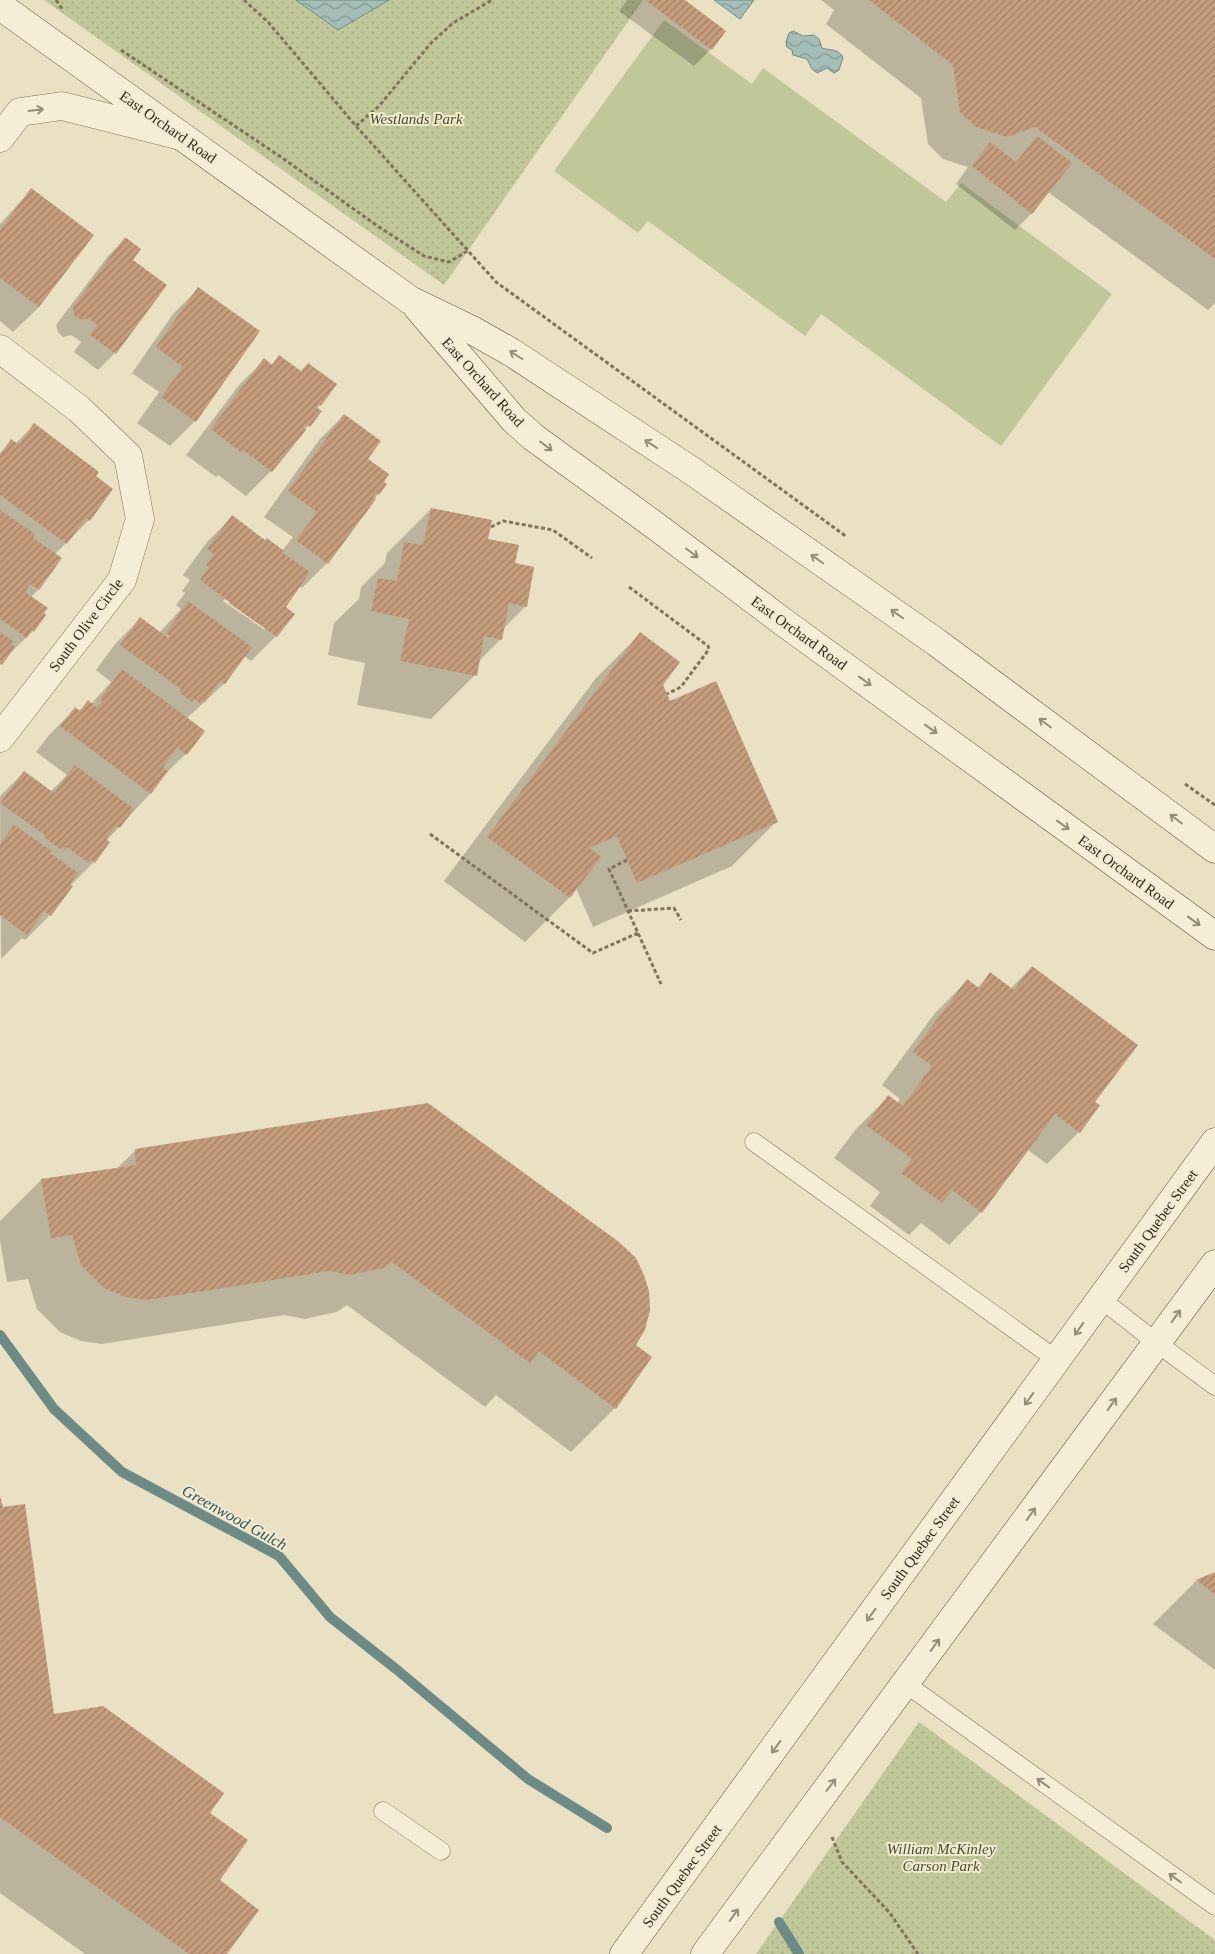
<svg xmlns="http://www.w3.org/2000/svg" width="1215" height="1954" viewBox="0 0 1215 1954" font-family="'Times New Roman',serif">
	<defs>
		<pattern id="park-dots" width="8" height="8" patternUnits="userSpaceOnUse" patternTransform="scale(1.25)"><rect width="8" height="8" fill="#c0c799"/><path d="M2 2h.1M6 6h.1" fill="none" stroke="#a6ab83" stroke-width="1.8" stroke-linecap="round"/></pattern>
		<pattern id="water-waves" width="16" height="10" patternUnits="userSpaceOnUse" patternTransform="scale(1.25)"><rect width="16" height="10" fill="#a5bdb7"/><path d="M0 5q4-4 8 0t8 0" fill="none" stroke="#879a94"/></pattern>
		<pattern id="building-hatch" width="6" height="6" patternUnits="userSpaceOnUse" patternTransform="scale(1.25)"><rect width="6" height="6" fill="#c59d7c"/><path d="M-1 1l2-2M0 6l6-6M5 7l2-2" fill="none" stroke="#a18065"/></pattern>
	</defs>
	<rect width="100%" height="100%" fill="#eae0c4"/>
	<path fill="#c0c799" d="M664,20L752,84L763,68L946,202L961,183L1112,294L1001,446L821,314L805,336L648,221L638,233L554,171Z"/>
	<path fill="url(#park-dots)" d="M44,0H643L444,285Z
		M919,1722L1215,1940V1954H756Z"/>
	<path fill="url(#water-waves)" stroke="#6d8b84" d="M296,0H389L338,30Z
		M714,0H754L740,19Z
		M793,31L803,36L814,35L819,39L822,48C831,51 837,48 843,57L839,70L834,73L827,68L817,73L812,69L807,59L793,55L792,50L787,47L786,42L789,33Z"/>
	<path fill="#0003" fill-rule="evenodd" d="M627,0H683L724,31L711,49L694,66L619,11Z
		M821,0H1215V303L1208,310L1048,192L1032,213L1015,230L956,184L968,167L943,159L928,144L921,98L826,24L834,10Z
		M31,190L39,307L13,332L0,321V224Z
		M125,239L131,260L115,353L98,370L74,352L81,342L71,335L63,337L58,332L56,325L108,256Z
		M198,289L195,421L170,446L137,423L159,392L132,373L173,314Z
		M279,357L320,405L316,409L320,412L271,471L246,496L218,475L216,477L186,455L239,385L264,360L271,365Z
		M344,415L366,459L378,494L327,563L302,588L299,586L284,607L276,636L251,661L244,656L224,684L187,718L204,731L186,754L160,779L150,794L106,841L108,842L94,862L70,886L50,915L25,940L22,938L1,959L0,796L24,772L50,792L67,775L36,752L50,734L75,709L79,711L88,702L91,704L111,682L96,670L115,644L140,619L159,633L181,609L176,605L185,593L182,591L190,580L183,575L207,542L232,517L265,542L282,551L293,537L264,517L319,440ZM225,599L265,627V630L223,601Z
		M34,425L94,477L89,520L55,554L60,558L38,590L31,597L44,615L33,631L7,656L0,665V453L12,441L15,444Z
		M431,509L487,540L514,564L526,606L503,629L501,639L478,662L475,675L431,719L357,705L365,663L328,655L334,623L359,599L361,587L385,563L387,553Z
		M640,634L670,703L776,822L732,866L593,927L576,888L569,898L525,942L444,881L596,678Z
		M1032,967L1094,1102L1079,1132L1047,1164L1028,1150L981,1212L949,1245L921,1223L909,1235L870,1206L880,1192L834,1158L856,1129L888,1097L897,1103L900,1099L882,1085L935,1013L967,981L977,988L991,974L1010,989Z
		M136,1150L634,1345L615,1408L571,1452L496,1395L485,1407L347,1305L337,1312L305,1319L284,1315L102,1344L81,1341L60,1332L37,1309L28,1279L7,1282L0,1240V1221L41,1180L116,1169Z
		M0,1498L53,1715L208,1814L218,1880L225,1954H85L0,1893Z
		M1215,1573V1670L1153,1624L1196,1581Z"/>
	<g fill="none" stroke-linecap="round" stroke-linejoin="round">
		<path stroke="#6d8b84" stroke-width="10" d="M0,1335L54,1409L122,1472L279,1556L330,1617L396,1669L528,1779L607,1828
			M779,1922L799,1954"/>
	</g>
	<path fill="url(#building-hatch)" d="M645,0H685L726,31L712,50Z
		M869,0H1215V259L1035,127L1007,137L976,127L960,112L953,65Z
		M1037,136L1072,163L1032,214L972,166L990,142L1016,162Z
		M31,188L94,235L39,307L0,278V230Z
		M125,237L141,249L133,260L167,285L116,354L90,335L97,325L89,318L81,320L74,315L73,307Z
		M198,287L260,331L196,422L161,397L183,367L156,347Z
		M279,355L301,371L308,363L337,384L321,406L318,404L316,407L322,411L310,427L306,423L303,428L306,430L272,472L243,450L242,453L211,429L264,358L272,365Z
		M344,414L381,441L368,459L389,474L384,482L387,484L379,495L376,493L373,497L376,499L328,564L296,540L317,512L288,491Z
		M34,423L99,472L96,476L113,489L90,521L86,518L67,544L0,495V455L11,439L19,445Z
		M431,508L492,520L488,539L519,545L515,563L534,567L527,607L509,603L502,640L484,636L477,676L400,661L409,619L371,611L378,578L397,581L404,542L423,545Z
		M0,510L35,534L33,538L62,558L39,590L30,584L25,592L48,608L44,613L46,615L34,632L32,630L27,638L0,619Z
		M232,515L265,540L267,538L284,551L283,553L310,572L286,607L295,614L277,637L229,603L230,602L200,580L209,567L206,565L214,554L207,549Z
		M188,601L252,647L225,684L220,681L205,702L203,701L201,704L194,699L192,702L179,692L181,689L120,645L140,617L168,638L170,636L166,633Z
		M0,632L13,641L11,644L15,647L2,665L0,663Z
		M640,632L680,662L663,685L670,701L716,681L778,822L637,883L617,836L589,848L601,857L570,898L487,837Z
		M122,669L205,731L187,755L177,748L163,767L168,771L151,794L60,726L75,707L80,711L88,700L97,708L102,701L100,699Z
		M75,765L134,809L120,828L116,826L106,839L110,842L95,863L91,860L89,863L67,847L65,850L62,847L60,849L44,837L45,835L0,803L24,771L54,793Z
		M14,825L52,851L50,853L78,873L70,884L73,886L51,916L44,911L27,935L0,915V844Z
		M1032,966L1138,1045L1095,1102L1100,1105L1080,1133L1055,1114L982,1213L952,1190L942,1203L901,1173L912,1159L866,1125L888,1095L903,1106L932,1066L913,1052L967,979L979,988L990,972L1014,990Z
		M428,1103L619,1242L636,1258L644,1275L649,1291L650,1310L645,1330L636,1345L652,1357L616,1409L539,1351L530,1363L392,1262L383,1268L350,1275L329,1271L147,1300L125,1297L104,1288L81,1265L72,1235L51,1238L41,1179L136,1165L135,1149Z
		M0,1496L3,1507L25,1504L54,1714L103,1706L224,1793L210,1813L248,1840L220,1880L259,1910L227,1954H189L0,1817Z
		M1215,1572V1594L1196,1580Z"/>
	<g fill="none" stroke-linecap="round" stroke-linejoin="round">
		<defs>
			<path id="lane" d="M754,1142L1057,1360
				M1101,1299L1157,1343L1215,1386
				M906,1684L1215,1906
				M383,1811L441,1851"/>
			<path id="street" d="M0,138L20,112L62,106L181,136
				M0,349L79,409L128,456L140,519L122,580L0,738"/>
			<path id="secondary" d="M0,6L410,300L470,329L511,352L692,471L936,642L1215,849
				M418,308L514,420L533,437L653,524L786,624L1215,936
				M624,1954L1215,1142
				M705,1954L1215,1264"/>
		</defs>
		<use href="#lane" stroke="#83725c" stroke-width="19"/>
		<use href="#street" stroke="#83725c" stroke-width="29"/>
		<use href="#secondary" stroke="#65533f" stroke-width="29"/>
		<path stroke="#83725c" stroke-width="3" stroke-dasharray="4 2.5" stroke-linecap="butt" d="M56,0L63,10
			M244,0L268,22L356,126L496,282L847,537
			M121,50L281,157L376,225L424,256L449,262L469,250
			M356,126L379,106L431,43L453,23L492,0
			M491,527L503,521L553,530L592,558
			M629,587L708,646L709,649L681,687L667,694
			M1185,784L1215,805
			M430,834L593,953L638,933
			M627,860L609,869L661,984
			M628,911L674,908L681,920
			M832,1837L842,1862L889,1912L918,1954"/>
		<use href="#lane" stroke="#f6edd6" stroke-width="18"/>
		<use href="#street" stroke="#f6edd6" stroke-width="28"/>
		<use href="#secondary" stroke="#f6edd6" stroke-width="28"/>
	</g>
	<defs><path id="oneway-shaft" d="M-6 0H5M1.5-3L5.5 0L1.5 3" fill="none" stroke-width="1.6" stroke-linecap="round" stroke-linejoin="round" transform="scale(1.25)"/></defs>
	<g stroke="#958c7a">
		<use href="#oneway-shaft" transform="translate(36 110) rotate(-7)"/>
		<use href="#oneway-shaft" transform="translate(516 355) rotate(-148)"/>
		<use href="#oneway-shaft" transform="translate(651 444) rotate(-147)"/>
		<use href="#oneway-shaft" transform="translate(546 446) rotate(37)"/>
		<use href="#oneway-shaft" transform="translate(692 553) rotate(37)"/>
		<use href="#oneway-shaft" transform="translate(817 559) rotate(-145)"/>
		<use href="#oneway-shaft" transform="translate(897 614) rotate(-145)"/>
		<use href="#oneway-shaft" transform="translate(865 681) rotate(36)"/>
		<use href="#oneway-shaft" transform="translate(1045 723) rotate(-143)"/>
		<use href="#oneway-shaft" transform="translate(931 729) rotate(36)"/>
		<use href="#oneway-shaft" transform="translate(1176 819) rotate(-143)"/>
		<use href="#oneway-shaft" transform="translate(1063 825) rotate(36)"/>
		<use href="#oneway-shaft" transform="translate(1194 921) rotate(36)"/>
		<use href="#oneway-shaft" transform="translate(1176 1316) rotate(-54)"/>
		<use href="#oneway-shaft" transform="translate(1079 1329) rotate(125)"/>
		<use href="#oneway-shaft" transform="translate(1029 1399) rotate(126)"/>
		<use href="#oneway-shaft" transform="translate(1112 1404) rotate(-54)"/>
		<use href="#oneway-shaft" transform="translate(1031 1514) rotate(-54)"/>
		<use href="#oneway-shaft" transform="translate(871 1615) rotate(126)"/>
		<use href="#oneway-shaft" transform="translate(935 1645) rotate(-54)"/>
		<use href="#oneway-shaft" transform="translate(776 1747) rotate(126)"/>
		<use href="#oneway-shaft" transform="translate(1043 1783) rotate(-144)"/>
		<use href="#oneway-shaft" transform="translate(831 1785) rotate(-53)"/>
		<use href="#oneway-shaft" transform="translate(1175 1878) rotate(-144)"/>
		<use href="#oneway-shaft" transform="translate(734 1915) rotate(-54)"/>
	</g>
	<g text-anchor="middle" stroke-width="4" stroke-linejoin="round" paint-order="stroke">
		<g font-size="15" font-style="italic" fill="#444f27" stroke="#f2ead2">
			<text x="416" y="124">Westlands Park</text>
			<text x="941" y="1854">William McKinley<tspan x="941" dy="17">Carson Park</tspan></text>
		</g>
		<g font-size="15" fill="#342a1f" stroke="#f2ead2">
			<text transform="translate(168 127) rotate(35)" y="5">East Orchard Road</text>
			<text transform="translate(483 382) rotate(48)" y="5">East Orchard Road</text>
			<text transform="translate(86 625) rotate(-53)" y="5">South Olive Circle</text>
			<text transform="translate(799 633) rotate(36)" y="5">East Orchard Road</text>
			<text transform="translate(1126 872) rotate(36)" y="5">East Orchard Road</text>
			<text transform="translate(1158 1221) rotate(-54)" y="5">South Quebec Street</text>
			<text transform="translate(920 1548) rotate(-54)" y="5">South Quebec Street</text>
			<text transform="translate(682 1876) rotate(-54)" y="5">South Quebec Street</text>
		</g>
		<g font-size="16" font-style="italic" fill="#2f5351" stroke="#f2ead2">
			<text transform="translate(235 1517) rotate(29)" y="6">Greenwood Gulch</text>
		</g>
	</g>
</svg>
